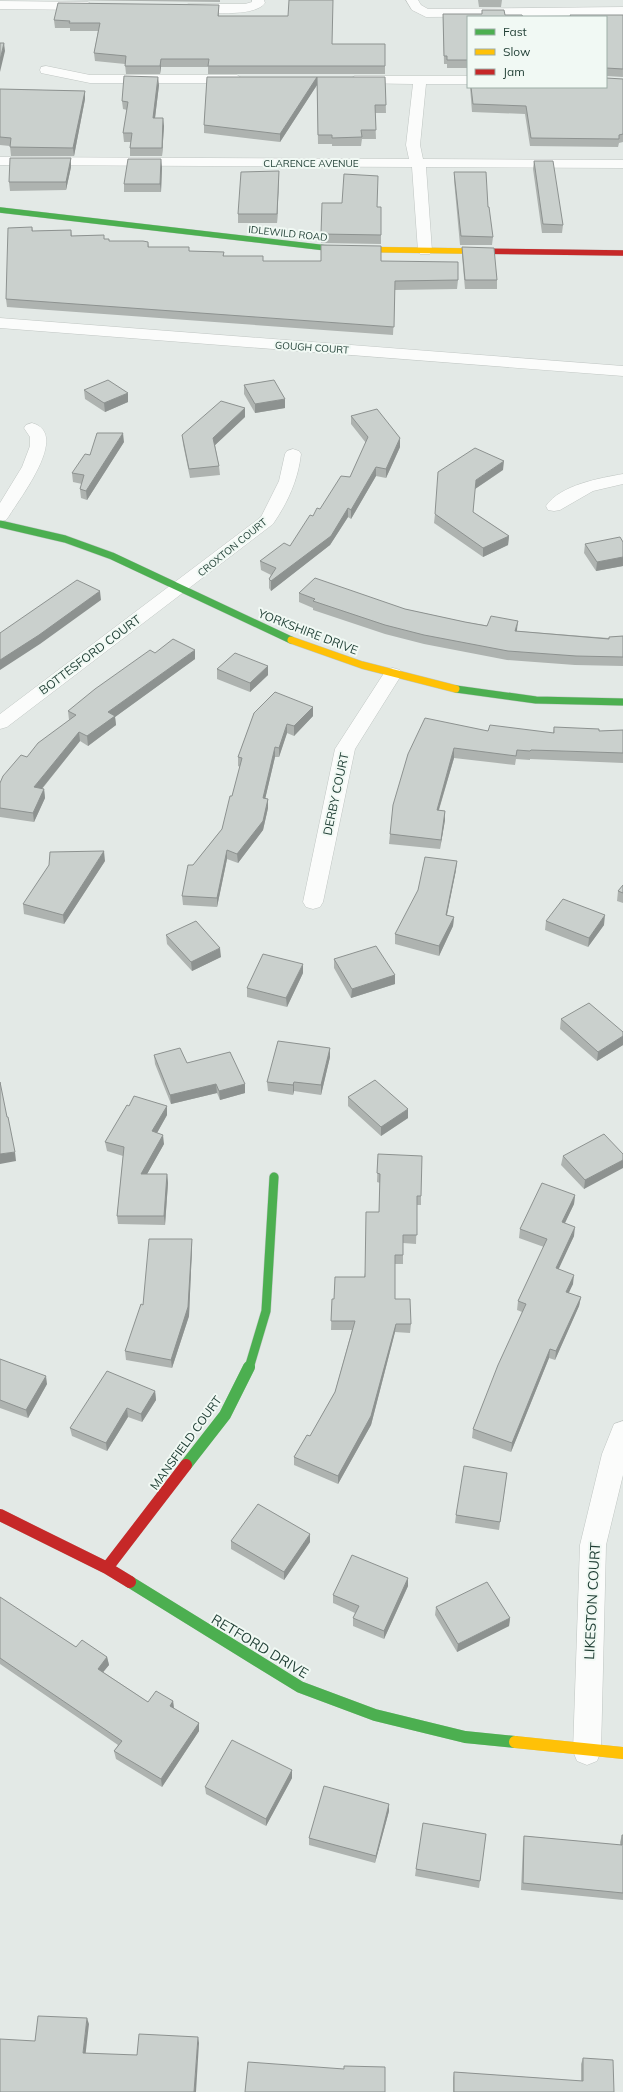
<svg xmlns="http://www.w3.org/2000/svg" width="623" height="2092" viewBox="0 0 623 2092" font-family="Mulish,sans-serif">
	<rect width="100%" height="100%" fill="#e3e9e6"/>
	<g fill="none" stroke-linecap="round" stroke-linejoin="round">
		<defs>
			<path id="street" d="M252,0H264L265,3C254,18 205,12 188,12L182,8L188,4H245L252,2Z
				M406,0H418L421,5L428,9L623,7V15L426,17L412,10Z
				M0,1L88,2L94,6L88,10L0,9Z
				M46,66L90,75H237L243,79L237,83H90L41,73L40,70L41,67Z
				M355,76H468V84H426L420,145L423,159L623,160V168L426,167L432,251L430,254H420L418,251L412,167L0,165V157L409,159L406,145L413,84L350,83L349,80Z
				M0,318L623,366V376L0,328Z
				M32,423C71,433 19,499 9,516L6,520L0,521V503L22,467L30,446V437L24,428L26,425Z
				M293,449L299,451L301,454C298,480 288,502 273,524L7,727L0,729V714L261,517L279,481L285,454L287,451Z
				M623,474V484L593,491L560,510L554,511L548,510L546,506C560,485 600,478 623,474Z
				M393,668L400,670L402,674L355,749L323,902L320,907L313,909L306,907L303,902L335,749L386,670Z
				M623,1421V1475L606,1545L601,1751L597,1761L587,1765L577,1761L573,1751L580,1545L602,1454L614,1424Z"/>
			<path id="fast-far3" d="M0,210L335,249"/>
			<path id="fast-far2" d="M0,524L65,539L112,556L291,640
				M456,689L536,700L623,702"/>
			<path id="fast-far1" d="M249,1368L266,1311L274,1177"/>
			<path id="fast" d="M186,1465L225,1415L249,1367
				M130,1582L300,1687L375,1715L465,1737L515,1742"/>
			<path id="slow-far2" d="M335,249L465,251"/>
			<path id="slow-far1" d="M291,640L362,665L456,689"/>
			<path id="slow" d="M515,1742L623,1753"/>
			<path id="jam-far1" d="M465,251L623,253"/>
			<path id="jam" d="M0,1515L107,1568L130,1582
				M107,1568L186,1465"/>
		</defs>
		<use href="#street" stroke="#c0c6c3" stroke-width="1"/>
		<use href="#fast-far3" stroke="#bec7c3" stroke-width="6"/>
		<use href="#fast-far2" stroke="#bec7c3" stroke-width="8"/>
		<use href="#fast-far1" stroke="#bec7c3" stroke-width="10"/>
		<use href="#fast" stroke="#bec7c3" stroke-width="12"/>
		<use href="#slow-far2" stroke="#bec7c3" stroke-width="6"/>
		<use href="#slow-far1" stroke="#bec7c3" stroke-width="8"/>
		<use href="#slow" stroke="#bec7c3" stroke-width="12"/>
		<use href="#jam-far1" stroke="#bec7c3" stroke-width="6"/>
		<use href="#jam" stroke="#bec7c3" stroke-width="12"/>
		<use href="#street" fill="#fbfcfb" fill-rule="evenodd"/>
		<use href="#fast-far3" stroke="#4caf50" stroke-width="5.5"/>
		<use href="#fast-far2" stroke="#4caf50" stroke-width="7"/>
		<use href="#fast-far1" stroke="#4caf50" stroke-width="9"/>
		<use href="#fast" stroke="#4caf50" stroke-width="12"/>
		<use href="#slow-far2" stroke="#ffc107" stroke-width="5.5"/>
		<use href="#slow-far1" stroke="#ffc107" stroke-width="7"/>
		<use href="#slow" stroke="#ffc107" stroke-width="12"/>
		<use href="#jam-far1" stroke="#c62828" stroke-width="5.5"/>
		<use href="#jam" stroke="#c62828" stroke-width="12"/>
	</g>
	<path fill="#aeb3b0" d="M62,0H220V2Z
		M478,0H502L501,7H479Z
		M219,5V16L332,44L385,66V74H208V67H161L160,74H126L125,64L95,61L94,53L98,31H70V28H55L54,20Z
		M482,10H504L468,17V68H447V64H444L443,14H482Z
		M570,15H623V77L606,76V17H570Z
		M207,77H385L386,113H375L376,139H362L361,146H332V144H318L317,85L280,142L204,133V125Z
		M623,79V142L619,143L618,147L530,146L525,114L472,112L470,87H606Z
		M159,85L155,118L164,126L162,156H130V148L131,142H124L123,133L127,110L123,109L122,101Z
		M0,89L85,91V99L74,156H11L10,146L0,145Z
		M71,158V167L66,190L10,191L9,182Z
		M534,161L563,225L562,233H542L533,169Z
		M162,167L161,192H124V184Z
		M279,171L277,223H238V214Z
		M454,172L493,237L492,245H460L454,180Z
		M377,207H381V244L321,243V234Z
		M32,227L33,231L71,230L72,236L104,235V239L109,241L148,242L149,247L189,251L224,252V256L263,261H381L458,280L457,289L395,290L393,335L7,307L6,299Z
		M462,247L497,280V289H465L462,256Z
		M244,385L285,408L255,413L244,394Z
		M84,390L128,402L105,412L85,399Z
		M351,416L400,447L386,478L376,476L351,519L348,517L330,545L271,591L269,588V579L271,575L261,570L260,561L290,546L313,516L320,509L350,477L366,443L351,424Z
		M245,417L215,445L219,466L220,475L190,478L183,444L182,435Z
		M124,442L87,500L81,498L80,489L82,484L73,482L72,473L90,455Z
		M503,470L475,489L473,512L509,536L508,545L483,557L434,523L435,514Z
		M623,542V566L596,571L584,553L585,544Z
		M299,593L405,609L465,622L517,630V631L609,638V637L623,636V666L575,665L507,660L424,644L385,634L313,610V608L299,602Z
		M155,653L195,659L115,717L116,725L88,746L80,741L42,789H44L45,798L34,822L0,817V783L27,757L69,720L68,711Z
		M268,666V675L250,692L217,679V669Z
		M254,713L313,716L294,736L287,733L279,757H275L265,799L268,808L263,830L238,863L227,859L217,907L183,905L182,896L193,865L222,829L232,796L240,767L238,766V757Z
		M554,727L599,731L623,730V763L530,759V760L516,759L515,765L454,758L439,810L445,811V820L440,849L389,844L390,834L408,754L488,731L553,733Z
		M105,861L64,924L24,914L23,904Z
		M456,870L447,915L454,917L453,926L439,956L395,944V934Z
		M623,885V903L617,901L618,891Z
		M546,921L604,925L588,947L545,930Z
		M166,935L221,957L192,971L167,944Z
		M334,959L395,975V984L351,998L334,968Z
		M303,973L287,1007L247,997V988Z
		M561,1019L623,1032V1045L597,1061L560,1029Z
		M154,1055L187,1063L245,1084V1093L220,1100L217,1093L171,1104L155,1064Z
		M330,1057L321,1095L294,1091L293,1095L268,1091L267,1082Z
		M348,1097L408,1118L381,1136L348,1106Z
		M129,1106H167V1115L157,1133L164,1144L147,1174H167L168,1183L165,1225L118,1224L117,1216L123,1156L107,1151L105,1142Z
		M378,1154L421,1196V1205H417L416,1244L403,1243V1264H395V1299L411,1324L410,1333L395,1332L371,1425L338,1484L294,1465V1457L310,1436L335,1392L352,1330H331L332,1299H334L364,1277L379,1212L380,1183L377,1182Z
		M623,1154L584,1189L561,1165L563,1156Z
		M575,1195L574,1204L565,1223L574,1236L558,1269L573,1284L568,1293L581,1297L579,1306L555,1360L549,1358L511,1452L472,1438L473,1429L522,1312L517,1310L518,1301L544,1247L519,1238L520,1229Z
		M192,1248L189,1316L172,1368L126,1360L125,1351L143,1305Z
		M0,1359L47,1384L28,1418L0,1408Z
		M155,1391L156,1400L142,1422L128,1417L107,1451L72,1436L70,1428Z
		M507,1473L499,1530L455,1523L456,1515Z
		M231,1541L310,1542L284,1580L231,1549Z
		M408,1586L384,1639L353,1626V1618L355,1613L333,1603V1595Z
		M0,1598L76,1647L107,1657L109,1665L103,1672L148,1702L173,1701L174,1709L199,1723V1731L162,1787L116,1759L114,1751L118,1745L0,1664Z
		M436,1607L510,1618L509,1626L457,1652L435,1615Z
		M292,1770V1778L266,1826L206,1794L205,1787Z
		M389,1811L375,1863L309,1845V1838Z
		M486,1834L479,1888L415,1876L416,1869Z
		M622,1835H623V1900L521,1890L523,1843L524,1836L620,1845V1842Z
		M583,2058L614,2092H453V2078L454,2072L581,2081V2064Z"/>
	<path fill="#8d9290" d="M4,43L5,51L0,72V60Z
		M161,59V67L160,74V66Z
		M158,77L159,85L154,126L153,118Z
		M317,77V85L280,142V134Z
		M85,91V99L74,156L73,148Z
		M163,118L164,126L162,156V148Z
		M71,158V167L66,190V182Z
		M161,159L162,167L161,192L160,184Z
		M279,171V180L277,223V214Z
		M128,393V402L105,412L104,403Z
		M285,399V408L255,413V404Z
		M245,408V417L213,447V438Z
		M123,433L124,442L87,500L86,491Z
		M400,438V447L386,478V469Z
		M504,461L503,470L475,489L476,480Z
		M376,467V476L351,519V510Z
		M348,508V517L330,545L271,591V581Z
		M509,536L508,545L483,557V548Z
		M623,557V566L596,571L597,562Z
		M100,591L101,600L40,644L0,670V660Z
		M518,621L517,630L514,640L515,631Z
		M195,650V659L115,717L116,725L88,746L87,736L108,712Z
		M268,666V675L250,692V683Z
		M313,707V716L294,736V726Z
		M287,724V733L279,757V748Z
		M79,732L80,741L35,797L34,787Z
		M275,747V757L263,808V798Z
		M454,748V758L436,819L437,810Z
		M44,789L45,798L34,822L33,813Z
		M268,799V808L263,830L238,863L237,854Z
		M445,811V820L440,849L441,840Z
		M227,850V859L217,907V898Z
		M104,851L105,861L64,924L63,915Z
		M457,861L456,870L445,924L446,915Z
		M605,915L604,925L588,947L589,938Z
		M454,917L453,926L439,956V946Z
		M220,948L221,957L192,971L191,962Z
		M303,964V973L287,1007L286,998Z
		M395,975V984L351,998L352,989Z
		M623,1036V1045L597,1061L598,1052Z
		M330,1048V1057L321,1095V1085Z
		M294,1082V1091L293,1095V1085Z
		M216,1084L217,1093L171,1104L170,1095Z
		M245,1084V1093L220,1100L219,1091Z
		M167,1106V1115L153,1140L152,1131Z
		M408,1109V1118L381,1136V1127Z
		M163,1135L164,1144L142,1183L141,1174Z
		M15,1152L16,1161L0,1164V1154Z
		M623,1160V1168L584,1189L585,1180Z
		M167,1174L168,1183L165,1225L164,1216Z
		M575,1195L574,1204L561,1231L562,1222Z
		M575,1227L574,1236L555,1277L556,1268Z
		M192,1239V1248L189,1316L172,1368L171,1360Z
		M574,1275L573,1284L565,1301L566,1292Z
		M581,1297L579,1306L555,1360L556,1351Z
		M396,1324L395,1332L371,1425L338,1484V1476Z
		M550,1349L549,1358L511,1452L512,1443Z
		M46,1376L47,1384L28,1418L26,1410Z
		M155,1391L156,1400L142,1422L141,1414Z
		M127,1408L128,1417L107,1451L106,1443Z
		M310,1534V1542L284,1580V1572Z
		M408,1578V1586L384,1639V1631Z
		M510,1618L509,1626L457,1652L458,1644Z
		M107,1657L109,1665L100,1676L98,1669Z
		M173,1701L174,1709L170,1706Z
		M199,1723V1731L162,1787L161,1779Z
		M292,1770V1778L266,1826V1819Z
		M389,1804V1811L375,1863L376,1856Z
		M87,2018L89,2024L85,2059L83,2053Z
		M198,2037L199,2043L196,2092H194Z"/>
	<path fill="#cad0cd" stroke="#8d9290" d="M289,0H333L332,44H385V66H208L209,59H161L160,66H125L126,56L94,53L100,23H69L70,21L54,20L58,3L219,5L218,16H288Z
		M482,10H504L505,15H522L523,17H468V60H447V56H444L443,14H482Z
		M570,15H623V69L606,68V17H571Z
		M0,43H4L0,60Z
		M124,76L158,77L153,118H163L162,148H130L132,133H123L128,102L122,101Z
		M207,77H385L386,105H375L376,130H361L362,137L332,138V135H318L317,77L280,134L204,125Z
		M606,78L623,79V134L619,135V139L531,138L526,106L473,104L471,87H606Z
		M0,89L85,91L73,148L10,147L11,138L0,137Z
		M10,158H71L66,182H9Z
		M128,159H161L160,184H124Z
		M534,161H553L563,225L543,224Z
		M279,171L277,214H238L241,172Z
		M454,172H486L488,207H489L493,237L461,236Z
		M344,174L378,176L377,207H381V235L321,234L322,203H342Z
		M32,227V231L71,230V236L104,235V239H109V241H143L148,242V247H189V251L224,252L223,256H263V261H321V245L381,246V261L458,262V280L395,281L394,327L6,299L8,228Z
		M462,247L494,248L497,280H465Z
		M108,380L128,393L104,403L84,390Z
		M274,380L285,399L255,404L244,385Z
		M221,401L245,408L213,438L219,466L189,469L182,435Z
		M377,409L400,438L386,469L376,467L351,510L348,508L331,536L271,581L269,579L276,568L260,561L284,543L290,546L310,515L313,516L317,508L320,509L341,476L350,477L368,437L351,416Z
		M97,433H123L86,491L80,489L84,475L72,473L85,454L90,455Z
		M475,448L504,461L476,480L473,512L509,536L483,548L435,514L438,472Z
		M620,537L623,542V557L597,562L585,544Z
		M315,578L405,609L465,622L487,626L491,616L518,621L515,631L609,639V637L623,636V657L576,656L508,651L424,635L385,625L313,601L315,599L299,593Z
		M77,580L100,591L39,635L0,660V633Z
		M173,639L195,650L108,712L115,716L87,736L79,732L34,787L44,789L33,813L0,808V783L3,776L21,755L27,757L38,743L76,715L68,711L95,689L150,650L155,653Z
		M235,653L268,666L250,683L217,669Z
		M275,692L313,707L294,726L287,724L279,748L275,747L263,798L268,799L263,821L237,854L227,850L217,898L182,896L188,865H193L222,829L230,796H232L242,758L238,757L254,713Z
		M425,718L488,731L490,725L554,733V727L599,729V731L623,730V753L531,750L530,751L517,750L516,756L454,748L437,810L445,811L441,840L390,834L393,805L408,754Z
		M104,851L63,915L23,904L49,865L50,852Z
		M425,857L457,861L446,915L454,917L439,946L395,934L418,890Z
		M623,885V893L618,891Z
		M563,899L605,915L589,938L546,921Z
		M196,921L220,948L191,962L166,935Z
		M376,946L395,975L352,989L334,959Z
		M263,954L303,964L286,998L247,988Z
		M589,1003L623,1032V1036L598,1052L561,1019Z
		M278,1041L330,1048L321,1085L294,1082L293,1085L267,1082Z
		M180,1048L187,1063L230,1052L245,1084L219,1091L216,1084L170,1095L154,1055Z
		M375,1080L408,1109L381,1127L348,1097Z
		M0,1082L7,1117H8L15,1152L0,1154Z
		M134,1096L167,1106L152,1131L163,1135L141,1174H167L164,1216H117L124,1147L105,1142L127,1105L129,1106Z
		M604,1134L623,1154V1160L585,1180L563,1156Z
		M378,1154L422,1156L421,1196H417V1235H403V1255H395V1299H410L411,1324H396L371,1416L338,1476L294,1457L307,1435L310,1436L335,1392L355,1321H331L332,1299H334L335,1277H365L366,1212H379L380,1174L377,1173Z
		M542,1183L575,1195L562,1222L575,1227L556,1268L574,1275L566,1292L581,1297L556,1351L550,1349L512,1443L473,1429L498,1365L526,1304L518,1301L547,1239L520,1229Z
		M149,1239H192L188,1307L171,1360L125,1351L141,1304L143,1305Z
		M0,1359L46,1376L26,1410L0,1400Z
		M107,1371L155,1391L141,1414L127,1408L106,1443L70,1428Z
		M464,1466L507,1473L500,1522L456,1515Z
		M258,1504L310,1534L284,1572L231,1541Z
		M352,1555L408,1578L384,1631L353,1618L359,1606L333,1595Z
		M487,1582L510,1618L458,1644L436,1607Z
		M0,1597L76,1647L82,1640L107,1657L98,1669L148,1702L156,1691L173,1701L170,1706L199,1723L161,1779L114,1751L122,1741L0,1658Z
		M232,1740L292,1770L266,1819L205,1787Z
		M324,1786L389,1804L376,1856L309,1838Z
		M423,1823L486,1834L480,1881L416,1869Z
		M622,1835H623V1893L523,1883L524,1836L622,1845Z
		M38,2016L87,2018L83,2053L137,2055L139,2034L198,2037L194,2092H0V2039L35,2041Z
		M583,2058L613,2060L614,2092H454V2072L583,2081Z
		M248,2062L344,2069V2066L385,2067V2092H245Z"/>
	<g text-anchor="middle" stroke-width="4" stroke-linejoin="round" paint-order="stroke">
		<g font-size="10" fill="#1f3e34" stroke="#f1f9f4">
			<text x="311" y="167">CLARENCE AVENUE</text>
			<text transform="translate(288 233) rotate(6)" y="4">IDLEWILD ROAD</text>
			<text transform="translate(312 347) rotate(4)" y="4">GOUGH COURT</text>
			<text transform="translate(232 547) rotate(-39)" y="4">CROXTON COURT</text>
		</g>
		<g font-size="12" fill="#1f3e34" stroke="#f1f9f4">
			<text transform="translate(308 632) rotate(21)" y="4">YORKSHIRE DRIVE</text>
			<text transform="translate(90 655) rotate(-37)" y="4">BOTTESFORD COURT</text>
			<text transform="translate(336 794) rotate(-78)" y="4">DERBY COURT</text>
			<text transform="translate(186 1443) rotate(-54)" y="4">MANSFIELD COURT</text>
		</g>
		<g font-size="14" fill="#1f3e34" stroke="#f1f9f4">
			<text transform="translate(592 1601) rotate(-87)" y="5">LIKESTON COURT</text>
			<text transform="translate(260 1646) rotate(31)" y="5">RETFORD DRIVE</text>
		</g>
	</g>
	<rect x="467" y="16" width="140" height="72" fill="#f1f9f4" stroke="#9daea7"/>
	<rect x="475" y="29" width="20" height="6" fill="#4caf50" stroke="#9daea7"/>
	<text x="503" y="36" font-size="12" fill="#1f3e34">Fast</text>
	<rect x="475" y="49" width="20" height="6" fill="#ffc107" stroke="#9daea7"/>
	<text x="503" y="56" font-size="12" fill="#1f3e34">Slow</text>
	<rect x="475" y="69" width="20" height="6" fill="#c62828" stroke="#9daea7"/>
	<text x="503" y="76" font-size="12" fill="#1f3e34">Jam</text>
</svg>
